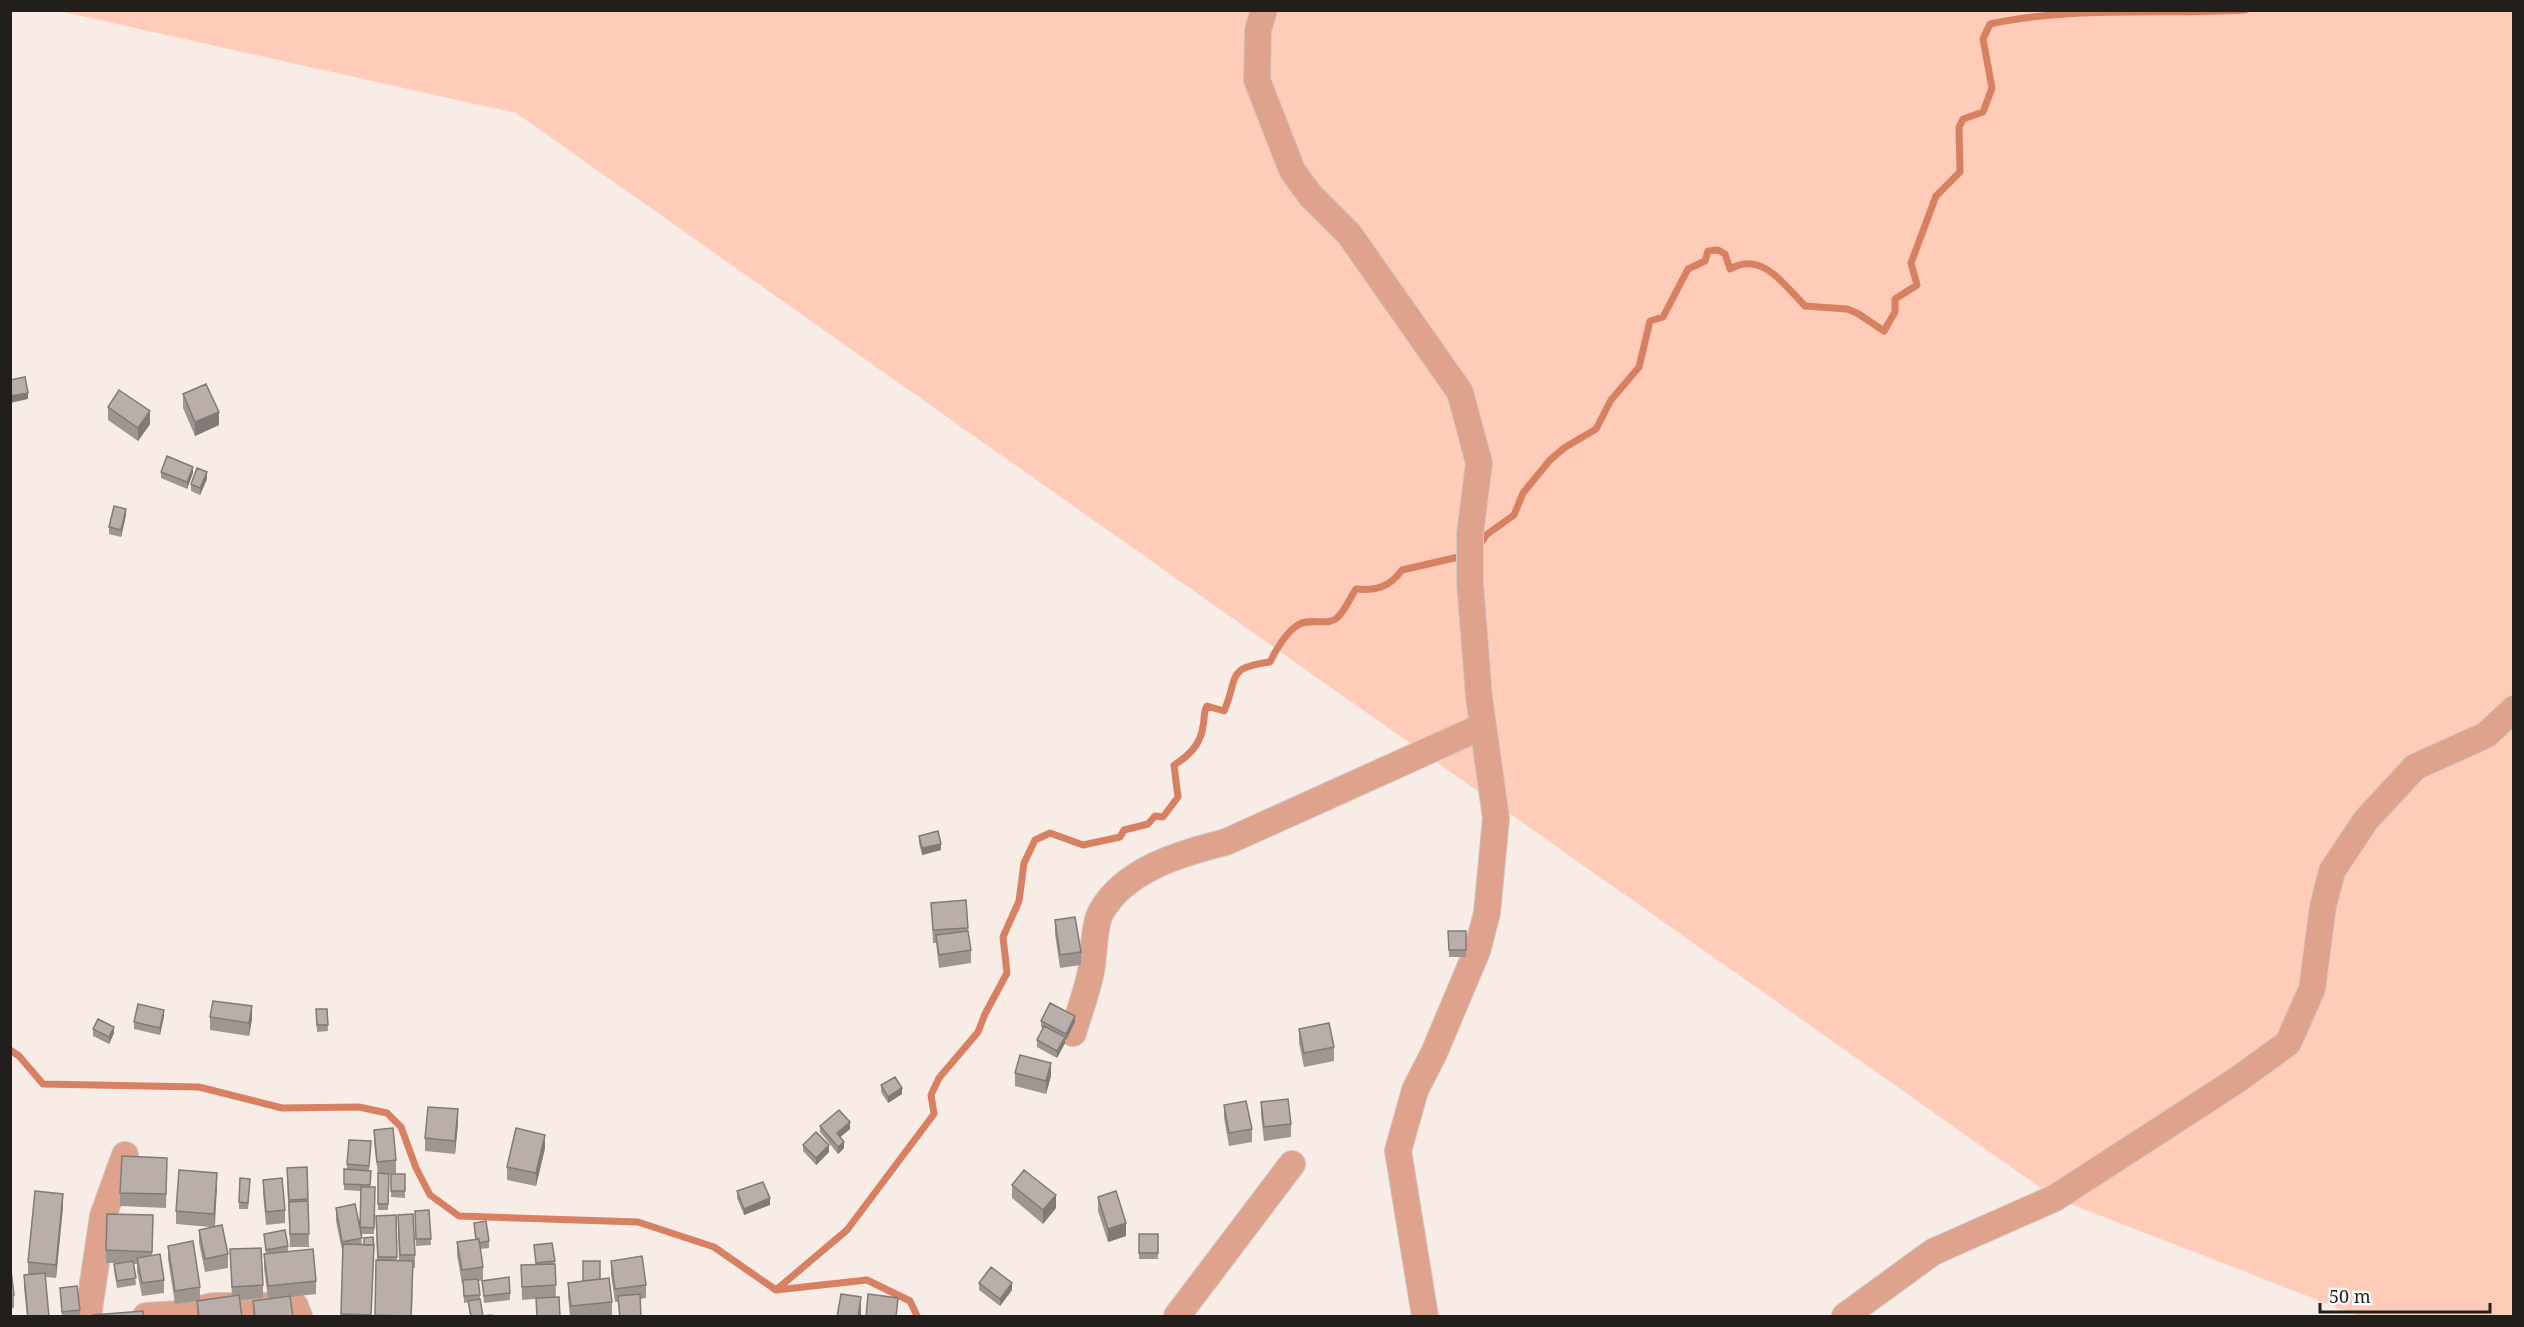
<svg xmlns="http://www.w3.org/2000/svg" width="2524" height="1327" viewBox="0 0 2524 1327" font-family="'Noto Serif',serif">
	<rect width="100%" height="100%" fill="#f8ece7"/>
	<path fill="#feccb9" d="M59,11H2513V1316H2359L2055,1198L516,113Z"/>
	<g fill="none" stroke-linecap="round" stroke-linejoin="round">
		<path stroke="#d88162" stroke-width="7" d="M1479,546L1486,535L1514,515L1523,493L1550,460L1564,448L1596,429L1611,400L1639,367L1650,321L1663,317L1688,269L1705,261L1708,251L1718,250L1725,254L1730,269C1762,250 1785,286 1805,306L1847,309L1857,313L1884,331L1895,312V299L1917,285L1911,263L1936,196L1960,172L1959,127L1963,119L1983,112L1992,88L1983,39L1990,24C2072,6 2160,15 2245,10
			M10,1050L19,1056L43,1084L199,1087L282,1108L359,1107L387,1113L401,1127L416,1168L430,1195L459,1216L638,1222L714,1247L776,1290L867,1280L910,1301L917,1316
			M776,1290L847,1230L934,1114L931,1095L939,1078L978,1032L985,1014L1007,973L1003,937L1019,901L1024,863L1035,840L1050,833L1083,845L1120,837L1124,830L1148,824L1155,816L1163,817L1178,797L1174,765C1189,756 1201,744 1203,726C1205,718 1203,713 1207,706L1224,711C1239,677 1225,668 1270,662C1276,650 1286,632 1298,625C1309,617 1329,627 1338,617C1345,610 1350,598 1356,589C1376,591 1390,587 1402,570L1463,556"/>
		<defs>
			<path id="minor" d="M1264,10L1258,30L1257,80L1292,170L1310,195L1349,234L1460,392L1479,463L1470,534V583L1479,697L1496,818L1487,913L1477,951L1434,1053L1415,1090L1398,1151L1425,1316
				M1073,1033C1079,1012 1087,992 1091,971C1094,956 1094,924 1101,912C1125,869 1182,853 1226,842L1483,726
				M88,1316L103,1216L125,1155
				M146,1316L180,1314L213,1306H295L299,1316
				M1177,1316L1292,1164
				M1845,1316L1933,1252L2055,1198L2237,1080L2288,1043L2312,989L2323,906L2332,871L2366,820L2415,767L2486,735L2514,709"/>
		</defs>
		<use href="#minor" stroke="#d1c7c2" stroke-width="28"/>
		<use href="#minor" stroke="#dfa28c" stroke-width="26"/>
	</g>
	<path fill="#9f9691" d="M183,394L219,425L195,436L183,408Z
		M108,407L150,424L138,441L108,420Z
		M161,472L193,473L187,489L161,478Z
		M207,479L200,495L191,491V484Z
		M126,515L121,537L109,534V527Z
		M919,836L941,850L922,855L919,843Z
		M966,900L968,931L971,950V963L939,968L936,943H933L931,903Z
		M1055,920L1081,952V965L1060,968L1055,934Z
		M1448,931H1466V957H1449Z
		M316,1009H327L328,1031L317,1032Z
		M164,1016L160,1035L134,1029V1022Z
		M210,1017L252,1019L249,1036L210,1030Z
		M1041,1021L1075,1022L1066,1040H1065V1043L1057,1058L1037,1047V1040L1043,1028L1041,1027Z
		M93,1029L114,1033L109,1044L93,1036Z
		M1299,1029L1334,1047V1061L1304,1067L1299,1043Z
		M1015,1073L1051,1076L1046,1094L1015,1086Z
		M881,1085L902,1094L888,1103L881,1092Z
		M1261,1102L1291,1124V1137L1264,1141L1261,1115Z
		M1224,1105L1252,1129V1142L1229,1146L1224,1118Z
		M458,1123L455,1154L425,1151V1138Z
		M820,1126L850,1129L840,1137L844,1148L838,1154L820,1132Z
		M374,1130L396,1160V1173L389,1174L388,1210H378V1175L374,1143Z
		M371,1141L369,1171L370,1187H375L374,1234H361L362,1245H364V1238L374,1248L371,1317H341L343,1255L336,1221V1208L360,1226L361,1191L344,1190V1169L347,1170V1164Z
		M803,1145L829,1152L816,1165L803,1151Z
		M545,1148L536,1186L507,1180V1167Z
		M307,1167L309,1247H290L287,1181Z
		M167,1171L166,1208L120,1206V1193Z
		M391,1174H405V1198L391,1197Z
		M250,1179L248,1209H239V1202Z
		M263,1180L285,1210V1223L266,1225L263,1193Z
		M1012,1185L1056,1208L1043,1224L1012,1198Z
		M217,1186L215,1227L228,1254V1268L205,1272L199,1243V1230L211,1227L176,1224V1211Z
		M737,1191L770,1205L744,1215L737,1198Z
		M1098,1197L1126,1236L1108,1242L1098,1211Z
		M63,1207L56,1278L45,1277L49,1317H27L24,1288V1275L28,1274V1262Z
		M429,1210L431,1245L416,1246L415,1211Z
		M153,1215L152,1255L164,1280V1293L142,1296L137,1271V1264H134L136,1285L117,1288L114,1270V1264L116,1263H106V1250Z
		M396,1215L397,1261H399L398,1228L415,1255V1268H413L412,1317H375L376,1260H377L376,1216Z
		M474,1223L489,1241V1248L480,1249L483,1267V1280L479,1281L480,1299L483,1316H470L468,1302L464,1303L463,1283L462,1284L457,1255V1242L475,1239Z
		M264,1234L288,1246V1252L316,1281V1294L290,1297L293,1317H253V1301L268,1299L264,1268V1254H266Z
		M1139,1234H1158V1259H1139Z
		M552,1243L555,1264L556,1297L522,1300L521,1265L536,1264L534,1245Z
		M168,1246L200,1287V1300L232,1296L230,1249L263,1285V1298L240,1300L242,1317H197V1301L175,1304L168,1259Z
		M611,1261L646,1285V1298L640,1299L641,1317H619L618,1302H615L611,1274Z
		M11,1270L14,1295V1308L10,1309Z
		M600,1279L612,1302V1315L598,1317H570L568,1296V1283Z
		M482,1281L510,1293V1300L484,1303Z
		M979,1283L1012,1290L1000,1306L979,1290Z
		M60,1288L80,1310V1317H62Z"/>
	<path fill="#827a76" d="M28,393V399L10,403V396Z
		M150,411V424L138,441V428Z
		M219,412V425L195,436V422Z
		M193,467V473L187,489V482Z
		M207,472V479L200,495V488Z
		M126,509V515L121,537V530Z
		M941,844V850L922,855V848Z
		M252,1006V1019L249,1036V1023Z
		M164,1010V1016L160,1035V1028Z
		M1075,1016V1022L1066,1040V1034Z
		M114,1027V1033L109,1044V1037Z
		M1065,1037V1043L1057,1058V1051Z
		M1051,1063V1076L1046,1094V1081Z
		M902,1088V1094L888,1103V1097Z
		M458,1109V1123L455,1154V1141Z
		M850,1122V1129L837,1140V1133Z
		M545,1135V1148L536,1186V1173Z
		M844,1142V1148L838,1154V1147Z
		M829,1145V1152L816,1165V1158Z
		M217,1173V1186L214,1228V1214Z
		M63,1194V1207L56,1278V1265Z
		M1056,1195V1208L1043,1224V1210Z
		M770,1198V1205L744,1215V1209Z
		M1126,1223V1236L1108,1242V1229Z
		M1012,1283V1290L1000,1306V1299Z
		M861,1297V1317H858Z"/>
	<path fill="#b9aea9" stroke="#827a76" stroke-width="1.5" d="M25,377L28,393L10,396V380Z
		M206,384L219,412L195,422L183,394Z
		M119,390L150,411L138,428L108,407Z
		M167,456L193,467L187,482L161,472Z
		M197,468L207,472L200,488L191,484Z
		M114,506L126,509L121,530L109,527Z
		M938,831L941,844L922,848L919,836Z
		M966,900L968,928L933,930L931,903Z
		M1075,917L1081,952L1060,955L1055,920Z
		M968,931L971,950L939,955L936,935Z
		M1448,931H1466V950H1449Z
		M213,1001L252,1006L249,1023L210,1017Z
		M1050,1003L1075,1016L1066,1034L1041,1021Z
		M138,1004L164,1010L160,1028L134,1022Z
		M316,1009H327L328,1025H317Z
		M98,1019L114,1027L109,1037L93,1029Z
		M1329,1023L1334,1047L1304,1053L1299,1029Z
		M1044,1026L1065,1037L1057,1051L1037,1040Z
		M1020,1055L1051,1063L1046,1081L1015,1073Z
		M895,1077L902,1088L888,1097L881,1085Z
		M1288,1099L1291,1124L1264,1127L1261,1102Z
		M1246,1101L1252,1129L1229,1133L1224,1105Z
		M428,1107L458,1109L455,1141L425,1138Z
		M839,1110L850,1122L837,1133L844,1142L838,1147L820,1126Z
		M393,1128L396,1160L377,1162L374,1130Z
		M516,1128L545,1135L536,1173L507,1167Z
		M816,1132L829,1145L816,1158L803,1145Z
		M349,1140L371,1141L369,1166L347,1164Z
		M122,1156L167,1158L166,1194L120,1193Z
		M307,1167L308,1199L289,1200L287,1168Z
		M344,1169L371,1171L370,1185L344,1184Z
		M179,1170L217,1173L214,1214L176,1211Z
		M1024,1170L1056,1195L1043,1210L1012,1185Z
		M378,1173L389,1174L388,1204H378Z
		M391,1174H405V1191H391Z
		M240,1178L250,1179L248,1203L239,1202Z
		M282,1178L285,1210L266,1212L263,1180Z
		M763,1182L770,1198L744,1209L737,1191Z
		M361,1187H375L374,1228L360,1227Z
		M35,1191L63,1194L56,1265L28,1262Z
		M1116,1191L1126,1223L1108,1229L1098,1197Z
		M308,1201L309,1234H290L289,1202Z
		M355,1204L362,1238L342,1242L336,1208Z
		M429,1210L431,1239H416L415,1211Z
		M107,1214L153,1215L152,1252L106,1250Z
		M413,1214L415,1255H400L398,1215Z
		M396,1215L397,1257H378L376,1216Z
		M486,1221L489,1241L479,1243V1239H476L474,1223Z
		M222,1225L228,1254L205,1259L199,1230Z
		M285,1230L288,1246L266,1250L264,1234Z
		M1139,1234H1158V1253H1139Z
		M373,1237L374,1248V1249V1245H364V1238Z
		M479,1239L483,1267L462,1270L457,1242Z
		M193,1241L200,1287L175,1291L168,1246Z
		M552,1243L555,1261L536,1263L534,1245Z
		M343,1244L374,1245L371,1315L341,1314Z
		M261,1248L263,1285L232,1287L230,1249Z
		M313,1249L316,1281L268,1286L264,1254Z
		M160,1254L164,1280L142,1283L137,1258Z
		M642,1256L646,1285L615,1289L611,1261Z
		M376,1260L413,1261L411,1316L375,1315Z
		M133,1261L136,1278L117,1281L114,1264Z
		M583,1261H600V1279L583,1281Z
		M555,1264L556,1285L522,1287L521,1265Z
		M991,1267L1012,1283L1000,1299L979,1283Z
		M11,1270L14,1295L10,1296V1270Z
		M45,1273L49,1317H28L24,1275Z
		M509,1277L510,1293L484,1296L482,1281Z
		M609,1278L612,1302L571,1306L568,1283Z
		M478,1279L480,1295L464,1296L463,1280Z
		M77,1286L80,1310L62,1312L60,1288Z
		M640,1294L641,1317H620L618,1296Z
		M841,1294L861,1297L858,1317H837Z
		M868,1294L898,1298L896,1317H866Z
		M239,1295L242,1317H199L197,1301Z
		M290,1296L293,1317H255L253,1301Z
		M559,1297L560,1317H537L536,1298Z
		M480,1299L483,1316H471L468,1301Z
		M143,1311L144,1317H93V1315Z
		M492,1315V1317H469Z"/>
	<rect width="2524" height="1327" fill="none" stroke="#221e1c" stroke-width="24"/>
	<path d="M2320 1303v9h170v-9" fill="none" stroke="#221e1c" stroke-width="3"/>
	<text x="2329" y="1303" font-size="18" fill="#221e1c" stroke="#ffffff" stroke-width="4.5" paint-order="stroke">50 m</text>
</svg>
